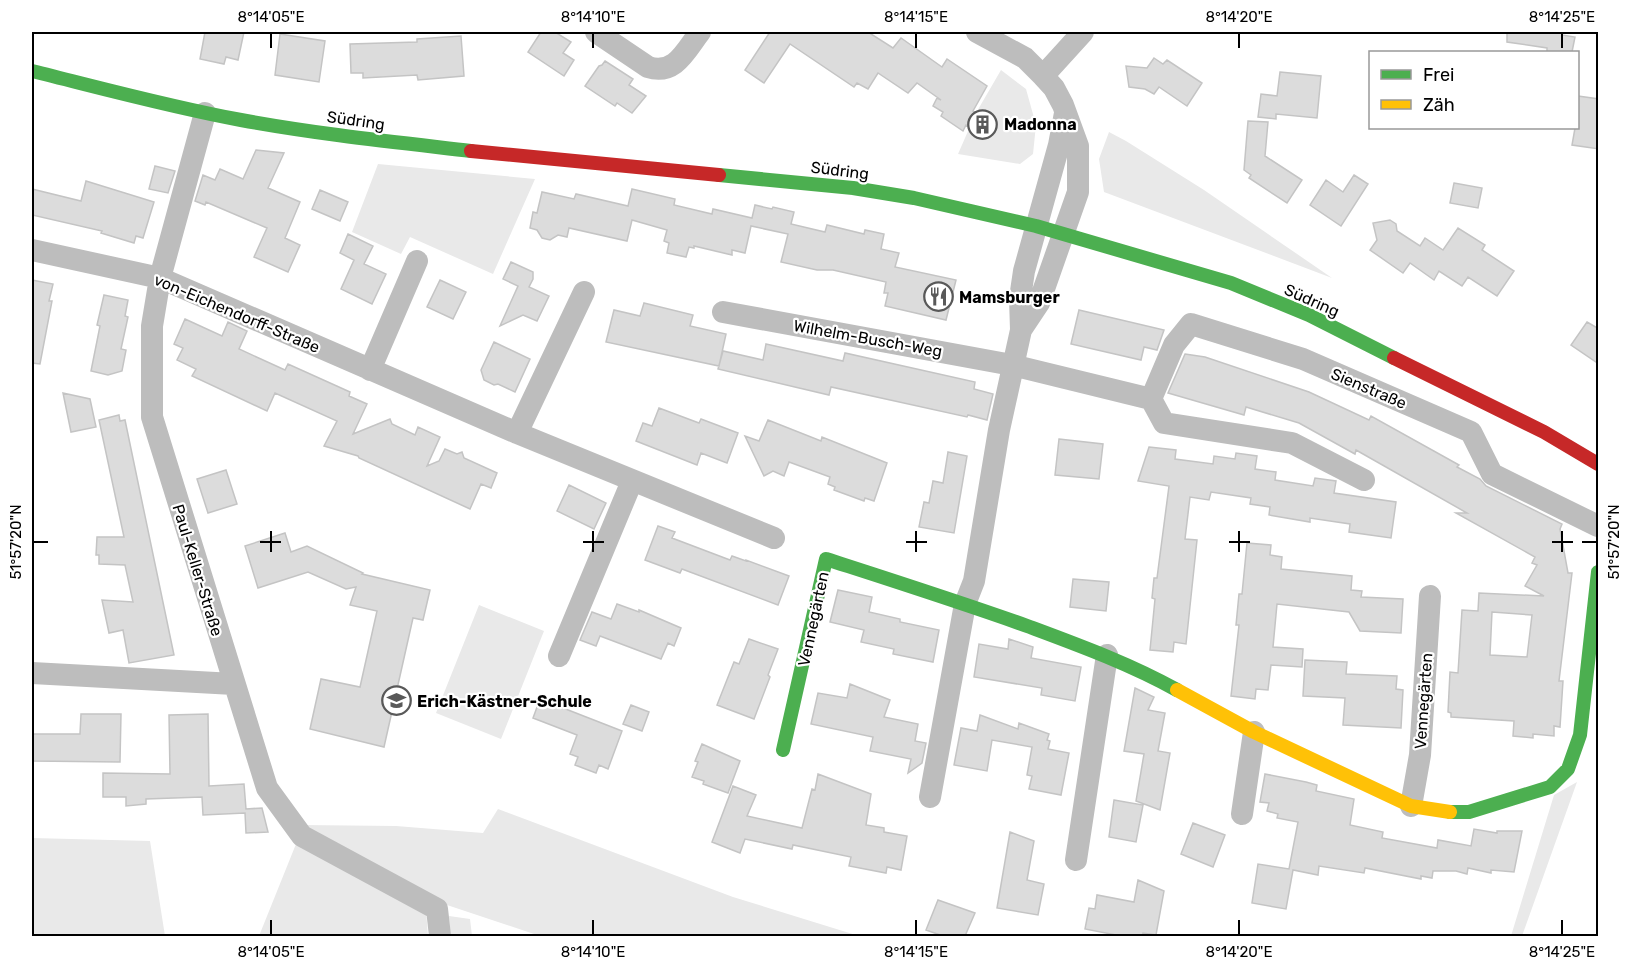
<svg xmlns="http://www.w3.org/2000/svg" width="1630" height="968" viewBox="0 0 1630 968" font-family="Rubik,sans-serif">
	<rect width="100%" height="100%" fill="#fff"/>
	<path fill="#e9e9e9" d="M1001,70L1026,89L1036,125L1033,154L1020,164L958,154L976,113Z
		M1109,132L1126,141L1204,190L1332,278L1104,192L1099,159Z
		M378,164L535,179L493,274L410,237L401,254L352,232Z
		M479,605L544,631L501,739L436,713Z
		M1577,782L1522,936H1511L1554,795Z
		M498,809L733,897L859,936H540L441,903L301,825L396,826L483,833Z
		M32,838L150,841L165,936H32Z
		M296,844L426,910L428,936H259Z
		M449,916L470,919L472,936H450Z"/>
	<path fill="#dcdcdc" stroke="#c4c4c4" stroke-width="1.5" fill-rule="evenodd" d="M205,32H244L238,60L226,57L224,64L200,59Z
		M541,32H555L571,42L563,53L574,60L564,76L528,52Z
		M770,32H868L893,48L901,38L942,67L947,59L987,86L973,111L995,118L986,137L966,125L963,131L941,116L943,112L933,106L937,98L941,100L917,83L908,93L878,73L868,89L857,83L854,87L790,44L764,83L745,70Z
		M1507,32H1563L1562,35L1575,37L1572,52H1547V48L1507,42Z
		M280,34L325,41L319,82L275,75Z
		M461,36L464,76L418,80L417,75L363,78V73H351L350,44L417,42V39Z
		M1154,58L1163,64L1167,60L1202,83L1187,106L1159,87L1154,94L1145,89L1129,87L1126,66L1147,68Z
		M605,61L633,79L629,85L646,96L632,113L617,103L615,106L585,86L599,66L602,65Z
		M1280,72L1321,76L1317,118L1276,114V119L1258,117L1261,94L1277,96Z
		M1578,96L1599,99V149L1572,145L1575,128H1578Z
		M1248,121L1268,122L1265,156L1302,180L1287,203L1249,178L1251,175L1244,170Z
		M256,150L284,153L268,188L300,202L285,238L300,245L288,272L254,257L267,228L206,202L205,205L195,201L203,175L215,180L220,169L243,179Z
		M155,166L175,171L168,193L149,189Z
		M1354,175L1368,184L1341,226L1310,205L1326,180L1343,192Z
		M86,181L154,202L143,238L136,236L134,243L101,233L102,231L32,215V189L81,201Z
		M1454,183L1482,188L1478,208L1450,203Z
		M632,189L675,199L674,205L712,214L713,209L752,218L755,205L772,209L773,207L794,212L791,224L825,232L827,225L864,234L865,230L884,234L881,249L899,253L895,267L956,280L946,320L885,306L888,293H884L886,282L833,270H817L781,262L788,234L751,226L745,253L732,250V255L694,246V248L689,247L686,257L667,253L669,243L664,241L667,230L632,220L627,241L569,228L567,237L558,235L550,240L542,238L537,230L530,228L533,212L537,213L542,192L574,199L576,194L628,206Z
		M320,190L348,202L340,221L312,209Z
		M1390,220L1396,224L1397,231L1420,246L1425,238L1443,250L1458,228L1485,245L1482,250L1514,271L1497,296L1468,277L1462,286L1439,271L1434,280L1410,263L1403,273L1370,250L1377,240L1373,223Z
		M348,234L373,246L364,264L386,274L372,304L341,289L354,260L340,253Z
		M511,262L533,272V279L529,287L549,296L537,321L523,315L500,326L518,286L503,279Z
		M32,280L53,284L49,301H52L40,364L32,363Z
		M440,280L466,292L453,319L427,307Z
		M104,295L128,300L125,316L128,317L121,349L126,350L122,371L108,375L91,371L100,326L97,325Z
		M644,303L693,315L690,326L726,334L719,366L606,342L614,310L640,316Z
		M1079,310L1164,330L1157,350L1144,347L1141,360L1071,344Z
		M185,319L222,336L228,322L247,331L239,349L285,370L288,364L350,392L349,396L367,404L353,434L390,419L392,424L415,435L418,427L440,437L427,466L439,461L445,449L457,454L462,452L464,458L497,473L491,488L481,484L470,509L359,458L358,456L324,446L337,421L275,393L267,411L192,376L196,369L177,360L183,348L174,344Z
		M1587,322L1599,329V364L1571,345Z
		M494,342L530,359L515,392L498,384L494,385L484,380L481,370Z
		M766,344L843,361L845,353L975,382L974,389L993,394L987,420L968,415L967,417L831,387L829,395L718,369L723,351L763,360Z
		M1185,354L1205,357L1309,392L1369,420L1371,416L1459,465L1457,467L1480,479L1486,486L1562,524L1560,529L1568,573H1572L1559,681H1563L1560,727L1554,726V736L1533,734V738L1513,736L1514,721L1451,717V713L1448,712L1450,672L1458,673L1462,610L1478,611L1479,593L1544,596L1525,586L1537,565L1532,563L1535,557L1456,513H1467L1356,450L1355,454L1299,423L1246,407L1244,415L1168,393ZM1492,612L1532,615L1527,657L1490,655Z
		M63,393L90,399L96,427L71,432Z
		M659,408L699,423L701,419L738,433L727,463L701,453L697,465L636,441L643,423L652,426Z
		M119,415L120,421L125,420L174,655L129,663L123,630L109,633L102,600L133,602L125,565L99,564V555H96L97,537H124L99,420Z
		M768,420L821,441L822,437L887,463L874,501L865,498L864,501L834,490L835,487L828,484L830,477L789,462L784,476L773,471L764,476L745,436L759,441Z
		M1059,439L1103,444L1099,479L1055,475Z
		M1149,447L1176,450L1175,459L1213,464L1214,456L1235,459L1236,453L1257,456L1255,469L1276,472L1275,480L1313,486L1315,478L1336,481L1334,493L1396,502L1391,538L1349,532L1350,524L1310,518V522L1269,515L1270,507L1250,504L1251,498L1211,492L1209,500L1190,497L1185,539L1197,540L1186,644L1174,642L1173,652L1150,650L1155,599L1152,598L1154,578H1157L1169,486L1138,481Z
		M948,452L967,456L954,533L919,527L924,502L929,503L933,481L943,483Z
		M226,470L237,504L208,513L197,479Z
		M569,485L606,503L594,529L557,511Z
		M658,526L675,532L672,538L730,560L732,556L746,561V560L789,576L778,605L682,569L680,573L645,560Z
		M285,533L291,552L307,546L363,573L362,574L430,590L423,620L413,618L384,747L310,729L321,679L360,687L377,611L350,605L356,587L346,589L308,572L258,588L245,546Z
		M1247,543L1271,545L1270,555L1282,557L1281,569L1352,576L1351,590L1362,591L1361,597L1403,599L1401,633L1360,631L1349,612L1277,604L1273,647L1303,649L1302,667L1271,665L1268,690L1256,689L1255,699L1231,696L1239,625H1236L1239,594H1242Z
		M1073,579L1109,582L1106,611L1070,607Z
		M838,590L872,597L869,612L900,619V622L939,630L933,662L893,654L894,649L861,642L864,630L830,622Z
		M617,604L639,612V610L681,628L674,646L668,643L661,659L600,636L596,646L580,640L592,612L611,619Z
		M749,639L778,649L768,675L770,677L754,719L717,705L734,662L739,664Z
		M1009,639L1033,647L1031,658L1081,667L1075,701L1041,695L1042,688L974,677L979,644L1008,649Z
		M1305,660L1347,662L1346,674L1397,676L1396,689L1403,690L1401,728L1343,725L1345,698L1303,696Z
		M850,684L890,700L884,717L918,724L915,741L926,743L922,763L908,773L911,759L870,751L873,737L811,724L818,693L847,698Z
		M1135,688L1154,697L1148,710L1165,713L1158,751L1170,753L1160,810L1136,801L1144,754L1124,751Z
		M540,699L622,731L608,769L599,765L596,773L575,765L578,757L570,754L577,735L533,718Z
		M631,705L649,712L642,731L623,724Z
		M81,714H121L120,762L32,761V734H80Z
		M208,714L209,786L244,784L246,809L262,808L268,832L246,833L245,813L203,815L202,797L146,799V804L126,806V797H103V773L170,774L169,715Z
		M980,715L1018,729L1019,723L1049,734L1047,740L1050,741L1048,749L1069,753L1061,795L1029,789L1032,776L1027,775L1032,747L992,740L987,771L954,765L961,728L977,731Z
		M702,744L740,761L728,793L703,784L704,781L692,777L698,762L695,761Z
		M818,774L871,794L866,825L884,828V832L907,836L901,870L887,867L886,873L849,866L851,857L793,845L792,849L745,839L740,853L712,842L733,786L756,795L747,816L802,828L812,789L815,790Z
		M1265,774L1306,782L1317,785L1316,791L1354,799L1350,825L1383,832L1382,838L1437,848L1438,840L1471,846L1474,829L1497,833V831H1522L1514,872L1491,870V873L1468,868L1467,874L1456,871H1433L1432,878L1421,876V879L1365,868L1364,873L1319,866L1318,875L1293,870L1286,909L1252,903L1258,864L1289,869L1298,822L1277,818L1278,814L1267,811L1269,803L1260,802Z
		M1114,800L1143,805L1136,842L1109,837Z
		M1193,823L1225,835L1213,867L1181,854Z
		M1010,832L1034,841L1027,880L1044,884L1038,915L997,908Z
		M1138,880L1164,891L1156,935L1143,933L1142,936H1121L1085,929L1089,908L1095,909L1097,895L1134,902Z
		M938,900L975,913L965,936H943L926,930Z"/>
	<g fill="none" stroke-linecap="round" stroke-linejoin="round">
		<path stroke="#bdbdbd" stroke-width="22" d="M596,32L648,67C675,76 686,50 700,32
			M977,32L1025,58L1043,76L1054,88L1063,105L1078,146V192L1039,303L1021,330
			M1043,76L1083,32
			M205,113L160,278L152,326V417L267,788L302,836L437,909L440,936
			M32,250L160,278L517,433L774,538
			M723,312L1012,365L1151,399L1164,423L1292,443L1364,480
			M370,370L417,261
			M1151,399L1174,345L1191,324L1303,359L1471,432L1492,474L1598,526
			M517,433L584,292
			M559,656L632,481
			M32,673L234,684
			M930,797L965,604L974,581L999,430L1021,330L1020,298L1024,271L1059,145L1065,113
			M1411,806L1420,755L1430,596
			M1242,814L1254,732
			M1076,860L1107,655"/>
		<path stroke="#4caf50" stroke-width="14" d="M32,71C101,88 170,107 241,120C317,134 394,142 471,151
			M719,175L853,188L914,198L1036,226L1231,283L1309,315L1394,358
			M783,750L826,559C894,581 963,603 1030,627C1081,646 1130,664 1177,690
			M1450,812H1469L1550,787L1568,769L1580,735L1598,572"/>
		<path stroke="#ffc107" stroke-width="14" d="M1177,690L1254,732L1411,806L1450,812"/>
		<path stroke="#c62828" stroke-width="14" d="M471,151L719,175
			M1394,358L1544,432L1598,464"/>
	</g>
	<path fill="none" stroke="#000" stroke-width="2" d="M271,33V48M593,33V48M916,33V48M1239,33V48M1562,33V48M271,531V552M593,531V552M916,531V552M1239,531V552M1562,531V552M33,542H48M260,542H281M583,542H604M906,542H927M1229,542H1250M1552,542H1573M1582,542H1597M271,920V935M593,920V935M916,920V935M1239,920V935M1562,920V935"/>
	<defs>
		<symbol id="building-ring" viewBox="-11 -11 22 22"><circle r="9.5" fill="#fff" stroke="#595959" stroke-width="1.5"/><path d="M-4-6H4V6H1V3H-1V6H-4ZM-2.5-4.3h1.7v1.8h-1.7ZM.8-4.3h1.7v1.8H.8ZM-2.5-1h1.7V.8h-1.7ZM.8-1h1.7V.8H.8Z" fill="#595959"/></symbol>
		<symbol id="restaurant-ring" viewBox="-11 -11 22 22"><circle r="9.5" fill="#fff" stroke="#595959" stroke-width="1.5"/><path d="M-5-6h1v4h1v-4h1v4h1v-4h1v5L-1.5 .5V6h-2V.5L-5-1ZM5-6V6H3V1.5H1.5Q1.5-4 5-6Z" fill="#595959"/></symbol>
		<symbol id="school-ring" viewBox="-11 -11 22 22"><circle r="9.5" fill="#fff" stroke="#595959" stroke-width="1.5"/><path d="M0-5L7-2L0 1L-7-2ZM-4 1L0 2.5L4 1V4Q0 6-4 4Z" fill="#595959"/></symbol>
	</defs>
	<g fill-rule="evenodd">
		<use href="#building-ring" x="966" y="108" width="33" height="33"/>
		<use href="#restaurant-ring" x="922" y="280" width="33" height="33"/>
		<use href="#school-ring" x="380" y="684" width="33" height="33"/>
	</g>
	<g text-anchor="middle" stroke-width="4.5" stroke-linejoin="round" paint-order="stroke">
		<g font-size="16" fill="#000" stroke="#fff">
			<text transform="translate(356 120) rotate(8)" y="6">Südring</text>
			<text transform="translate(840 170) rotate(7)" y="6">Südring</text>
			<text transform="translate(1312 300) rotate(24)" y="6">Südring</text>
			<text transform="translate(237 313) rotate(23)" y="6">von-Eichendorff-Straße</text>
			<text transform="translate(868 338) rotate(10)" y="6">Wilhelm-Busch-Weg</text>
			<text transform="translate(1369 388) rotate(23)" y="6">Sienstraße</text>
			<text transform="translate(198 570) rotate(73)" y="6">Paul-Keller-Straße</text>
			<text transform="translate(813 619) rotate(-78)" y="6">Vennegärten</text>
			<text transform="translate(1423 701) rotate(-86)" y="6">Vennegärten</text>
		</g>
		<g font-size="16" font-weight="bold" fill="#000" stroke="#fff" text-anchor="start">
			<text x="1004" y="130">Madonna</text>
			<text x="959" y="303">Mamsburger</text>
			<text x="417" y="707">Erich-Kästner-Schule</text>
		</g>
	</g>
	<rect width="1630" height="968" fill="none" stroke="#ffffff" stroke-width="66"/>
	<rect x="1369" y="51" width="210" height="78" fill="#ffffff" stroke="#999999" stroke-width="1.5"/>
	<rect x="1381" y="70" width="30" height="9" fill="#4caf50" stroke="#999999" stroke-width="1.5"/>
	<text x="1423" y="81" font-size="18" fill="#000000">Frei</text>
	<rect x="1381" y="100" width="30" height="9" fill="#ffc107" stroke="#999999" stroke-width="1.5"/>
	<text x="1423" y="111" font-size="18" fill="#000000">Zäh</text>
	<rect x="33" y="33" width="1564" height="902" fill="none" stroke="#000" stroke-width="2"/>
	<g font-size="15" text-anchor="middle" fill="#000">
		<text x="271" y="22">8°14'05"E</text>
		<text x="593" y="22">8°14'10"E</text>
		<text x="916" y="22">8°14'15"E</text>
		<text x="1239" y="22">8°14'20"E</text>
		<text x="1562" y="22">8°14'25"E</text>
		<text transform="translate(16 542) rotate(-90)" y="5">51°57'20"N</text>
		<text transform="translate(1614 542) rotate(-90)" y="5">51°57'20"N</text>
		<text x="271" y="957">8°14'05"E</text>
		<text x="593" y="957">8°14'10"E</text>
		<text x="916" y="957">8°14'15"E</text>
		<text x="1239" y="957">8°14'20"E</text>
		<text x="1562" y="957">8°14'25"E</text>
	</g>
</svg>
